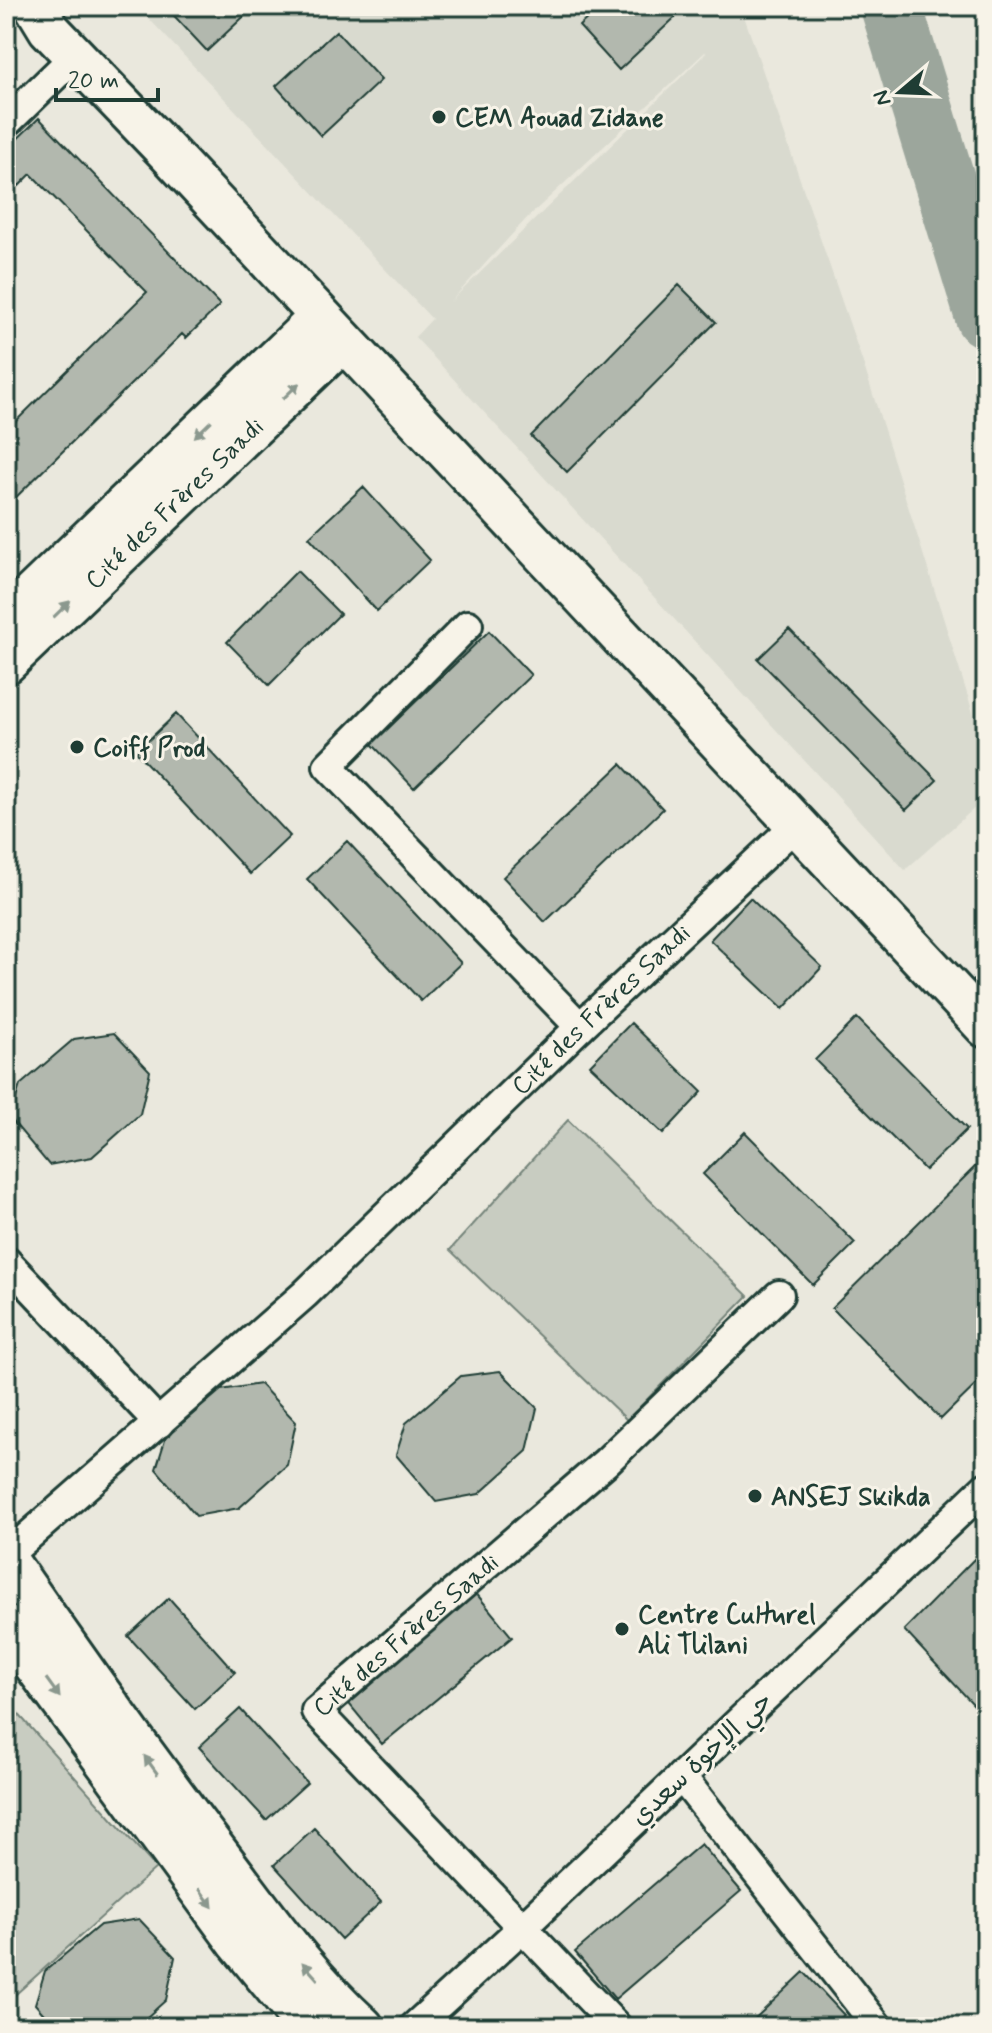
<svg xmlns="http://www.w3.org/2000/svg" width="992" height="2033" viewBox="0 0 992 2033" font-family="Mynerve,'Playpen Sans Arabic',sans-serif">
	<rect width="100%" height="100%" fill="#eae8dd"/>
	<filter id="ink" filterUnits="userSpaceOnUse"><feTurbulence type="fractalNoise" baseFrequency=".0125" numOctaves="2"/><feDisplacementMap in="SourceGraphic" scale="16" xChannelSelector="R" yChannelSelector="G"/><feConvolveMatrix kernelMatrix="1 2 1 2 8 2 1 2 1" color-interpolation-filters="sRGB"/></filter>
	<g filter="url(#ink)">
		<path fill="#d9dacf" fill-rule="evenodd" d="M137,6H738L744,16L864,366L986,754V798L905,870L415,337L432,319ZM705,52L706,53L450,302L527,218Z"/>
		<path fill="#c8ccc1" stroke="#74847a" stroke-width="2" d="M568,1120L748,1296L627,1420L450,1250Z
			M6,1700L156,1868L6,2003Z"/>
		<g fill="none" stroke-linecap="round" stroke-linejoin="round">
			<path stroke="#9ca69c" stroke-width="62" d="M891,6L986,317"/>
		</g>
		<path fill="#b2b8ae" stroke="#1f3d34" stroke-width="2" d="M165,6H255L207,51Z
			M601,6H679L683,10L619,70L579,26Z
			M336,31L381,80L321,136L276,86Z
			M39,118L220,305L186,338L182,334L6,507V431L147,292L31,174L19,186L6,173V155L9,147Z
			M679,285L716,322L567,472L531,436Z
			M363,487L430,560L377,611L309,537Z
			M297,571L340,614L269,685L227,642Z
			M789,629L937,780L906,810L758,659Z
			M489,631L531,675L414,788L372,744Z
			M176,714L290,836L250,874L136,752Z
			M621,764L663,809L545,922L503,877Z
			M347,841L461,963L421,1001L307,879Z
			M750,898L822,967L783,1009L710,940Z
			M857,1018L967,1129L925,1170L815,1060Z
			M631,1023L702,1092L663,1134L590,1065Z
			M114,1033L150,1071L140,1114L92,1157L49,1165L10,1118L20,1085L74,1039Z
			M745,1132L855,1243L813,1285L703,1174Z
			M981,1161L986,1166V1375L941,1419L832,1308Z
			M500,1371L537,1408L527,1451L479,1494L436,1502L396,1455L406,1423L461,1376Z
			M260,1384L296,1422L287,1465L239,1508L196,1516L156,1469L166,1437L221,1390Z
			M986,1547V1718L904,1630Z
			M475,1592L512,1637L382,1744L345,1699Z
			M169,1598L235,1672L195,1709L128,1636Z
			M240,1709L307,1783L266,1820L199,1747Z
			M314,1828L381,1902L341,1939L274,1865Z
			M701,1844L741,1891L615,1999L575,1952Z
			M139,1919L175,1957L166,2000L136,2027H55L35,2004L45,1971L100,1925Z
			M804,1972L844,2015L831,2027H746Z"/>
		<g fill="none" stroke-linecap="round" stroke-linejoin="round">
			<defs>
				<g id="street">
					<path d="M6,123L75,56"/>
					<path d="M468,625L328,766L580,1027"/>
					<path d="M6,1261L159,1423"/>
					<path id="s1" d="M6,1556L305,1294L580,1027L797,824"/>
					<path d="M681,1776L878,2027"/>
					<path d="M414,2027L523,1927L986,1487"/>
					<path id="s2" d="M617,2027L316,1711L606,1462L779,1295"/>
				</g>
				<g id="secondary">
					<path d="M35,6L49,29L169,154L986,1027"/>
					<path d="M6,619L320,317"/>
					<path id="s3" d="M6,663L343,341"/>
					<path d="M6,1559C76,1661 148,1761 223,1860C267,1918 309,1978 363,2027"/>
					<path d="M6,1626L237,1941L296,2013L310,2027"/>
				</g>
			</defs>
			<use href="#street" stroke="#1f3d34" stroke-width="34"/>
			<use href="#secondary" stroke="#1f3d34" stroke-width="46"/>
			<use href="#street" stroke="#f7f3e8" stroke-width="28"/>
			<use href="#secondary" stroke="#f7f3e8" stroke-width="40"/>
		</g>
		<defs><path id="oneway-solid" d="M-6-.8H1V-3.2L6.5 0L1 3.2V.8H-6Z" transform="scale(2)"/></defs>
		<g fill="#8b988e">
			<use href="#oneway-solid" transform="translate(291 391) rotate(-44)"/>
			<use href="#oneway-solid" transform="translate(203 429) rotate(136)"/>
			<use href="#oneway-solid" transform="translate(62 609) rotate(-44)"/>
			<use href="#oneway-solid" transform="translate(53 1688) rotate(54)"/>
			<use href="#oneway-solid" transform="translate(151 1765) rotate(-126)"/>
			<use href="#oneway-solid" transform="translate(206 1898) rotate(54)"/>
			<use href="#oneway-solid" transform="translate(310 1971) rotate(-132)"/>
		</g>
	</g>
	<g fill="#1f3d34" stroke="#f7f3e8" stroke-width="3">
		<circle cx="439" cy="117" r="8"/>
		<circle cx="77" cy="747" r="8"/>
		<circle cx="755" cy="1496" r="8"/>
		<circle cx="622" cy="1629" r="8"/>
	</g>
	<g text-anchor="middle" stroke-width="6" stroke-linejoin="round" paint-order="stroke">
		<g font-size="26" font-weight="bold" fill="#1f3d34" stroke="#f7f3e8" text-anchor="start">
			<text x="455" y="126">CEM Aouad Zidane</text>
			<text x="93" y="756">Coiff Prod</text>
			<text x="771" y="1505">ANSEJ Skikda</text>
			<text x="638" y="1623">Centre Culturel<tspan x="638" dy="30">Ali Tlilani</tspan></text>
		</g>
		<g font-size="26" fill="#1f3d34" stroke="#f7f3e8">
			<text dy="9" stroke="none"><textPath href="#s3" startOffset="232">Cité des Frères Saadi</textPath></text>
			<text dy="9" stroke="none"><textPath href="#s1" startOffset="808">Cité des Frères Saadi</textPath></text>
			<text dy="9" stroke="none"><textPath href="#s2" startOffset="554">Cité des Frères Saadi</textPath></text>
			<text transform="translate(701 1758) rotate(-43)" y="9">حي الإخوة سعدي</text>
		</g>
	</g>
	<rect width="992" height="2033" fill="none" stroke="#f7f3e8" stroke-width="32"/>
	<rect x="16" y="16" width="960" height="2001" fill="none" stroke="#1f3d34" stroke-width="3" filter="url(#ink)"/>
	<g transform="translate(900 92) rotate(251)" stroke="#f7f3e8" stroke-width="6" paint-order="stroke">
	<path d="M0-6L14 30L0 20L-14 30Z" fill="#1f3d34"/>
	<text y="-12" font-size="22" font-weight="bold" text-anchor="middle" fill="#1f3d34">N</text>
	</g>
	<path d="M56 88v12h102v-12" fill="none" stroke="#1f3d34" stroke-width="4"/>
	<text x="68" y="88" font-size="24" fill="#1f3d34" stroke="#f7f3e8" stroke-width="6" paint-order="stroke">20 m</text>
</svg>
